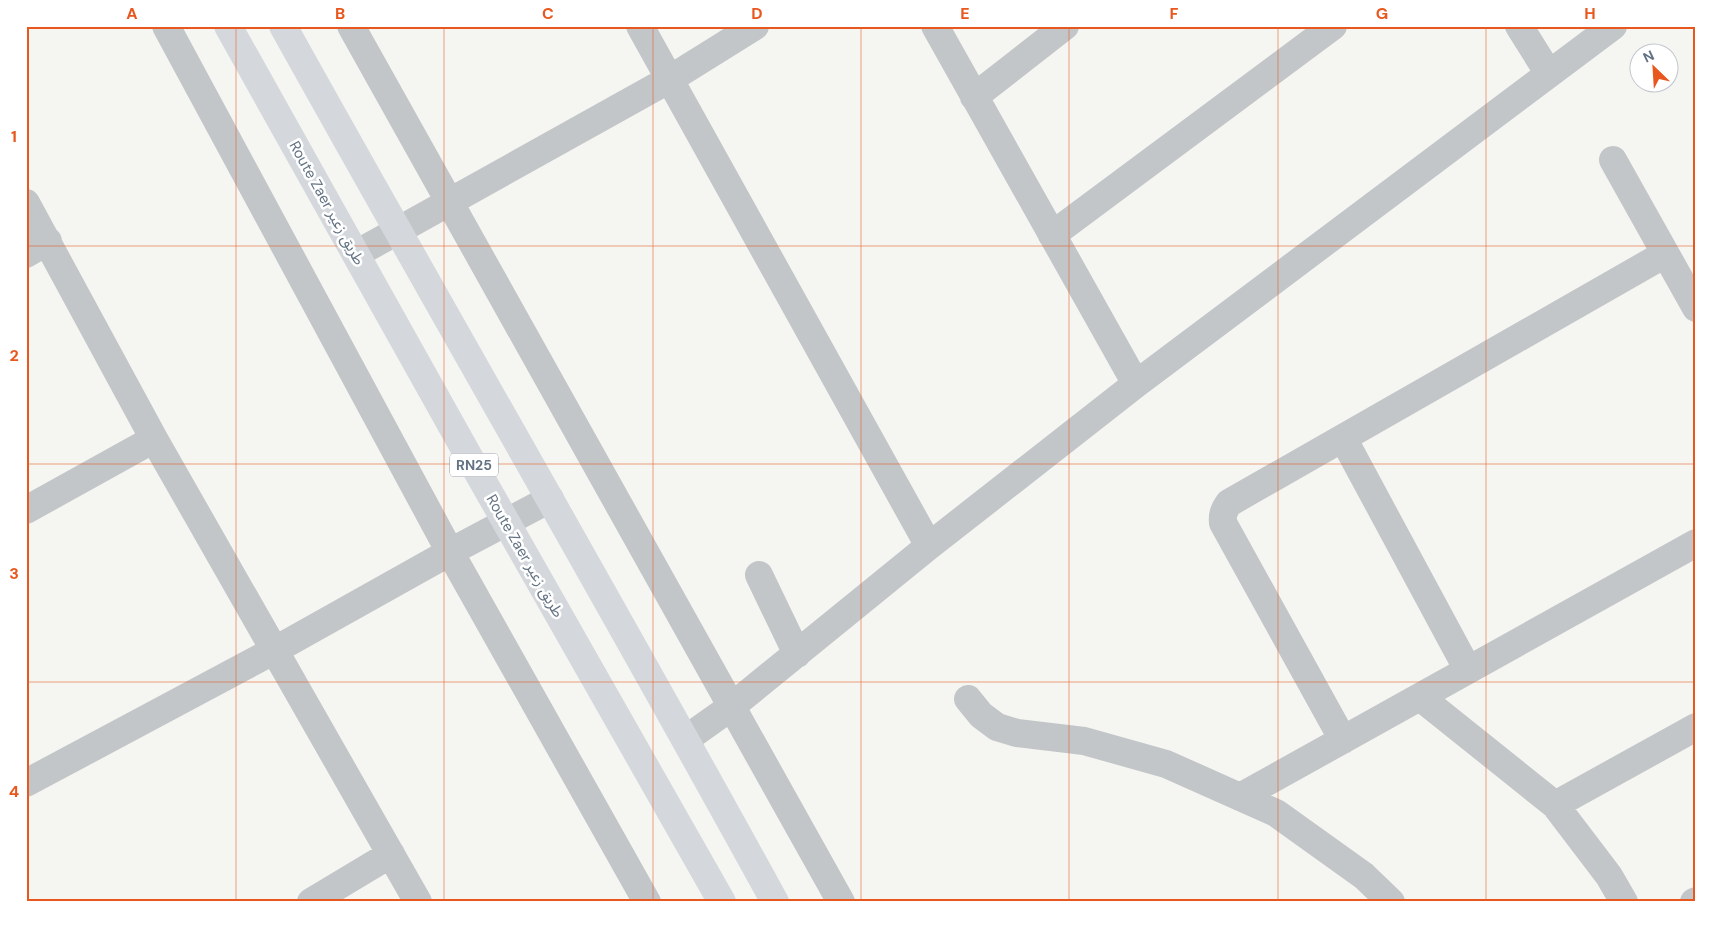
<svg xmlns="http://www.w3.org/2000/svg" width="1722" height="928" viewBox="0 0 1722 928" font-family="'DM Sans','Noto Sans Arabic',sans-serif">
	<rect width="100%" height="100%" fill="#f5f5f1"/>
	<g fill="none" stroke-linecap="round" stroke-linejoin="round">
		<path stroke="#c2c6c9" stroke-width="28" d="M166,26L450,552L647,902
			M351,26L841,902
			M640,26L929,546
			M935,26L1136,384
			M1519,26L1549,74
			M974,97L1065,26
			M1613,160L1696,308
			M26,203L154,439L418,902
			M1052,235L1333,26
			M26,254L48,241
			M356,254L670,79L755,26
			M1343,438L1468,670
			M26,510L154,439
			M759,575L797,654
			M1420,697L1555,805L1609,876L1624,902
			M968,699L981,715L997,727L1017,733L1084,741L1166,764L1276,813L1364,876L1391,902
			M686,739L731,707L929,546L1136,384L1613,26
			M1343,740L1223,523C1222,515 1224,510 1229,503L1665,254
			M26,783L275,650L450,552L550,499
			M1240,797L1696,543
			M1555,805L1696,727
			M311,902L391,854
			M1694,902L1696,901"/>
		<path stroke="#d4d8dc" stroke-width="28" d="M228,26L473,464L722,902
			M283,26C446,319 614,608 775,902"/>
	</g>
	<path fill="none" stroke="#e8571d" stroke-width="1" stroke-opacity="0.55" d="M236,26V902M444,26V902M653,26V902M861,26V902M1069,26V902M1278,26V902M1486,26V902M26,246H1696M26,464H1696M26,682H1696"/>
	<g text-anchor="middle" stroke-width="5" stroke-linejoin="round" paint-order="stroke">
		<rect fill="#fff" stroke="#929da8" stroke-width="1" x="450" y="453.5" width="48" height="23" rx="4"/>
		<g font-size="14" font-weight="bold" fill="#637383">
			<text x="474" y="470">RN25</text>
		</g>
		<g font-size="15" fill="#637383" stroke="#fff">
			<text transform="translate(327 203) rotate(61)" y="5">Route Zaer طريق زعير</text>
			<text transform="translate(525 556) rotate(60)" y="5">Route Zaer طريق زعير</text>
		</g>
	</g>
	<rect width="1722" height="928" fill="none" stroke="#ffffff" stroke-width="55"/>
	<g transform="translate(1654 68) rotate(335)"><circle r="24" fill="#ffffff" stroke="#c1c7cd"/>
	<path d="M0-4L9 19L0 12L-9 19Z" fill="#e8571d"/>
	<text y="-8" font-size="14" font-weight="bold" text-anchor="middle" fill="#637383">N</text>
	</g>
	<rect x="28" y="28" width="1666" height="872" fill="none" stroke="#e8571d" stroke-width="2"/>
	<g font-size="16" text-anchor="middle" font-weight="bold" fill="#e8571d">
		<text x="132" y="19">A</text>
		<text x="340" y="19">B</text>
		<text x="548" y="19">C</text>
		<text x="757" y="19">D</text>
		<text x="965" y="19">E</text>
		<text x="1174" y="19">F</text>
		<text x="1382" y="19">G</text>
		<text x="1590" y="19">H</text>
		<text x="14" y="142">1</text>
		<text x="14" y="361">2</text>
		<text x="14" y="579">3</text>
		<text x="14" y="797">4</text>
	</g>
</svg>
